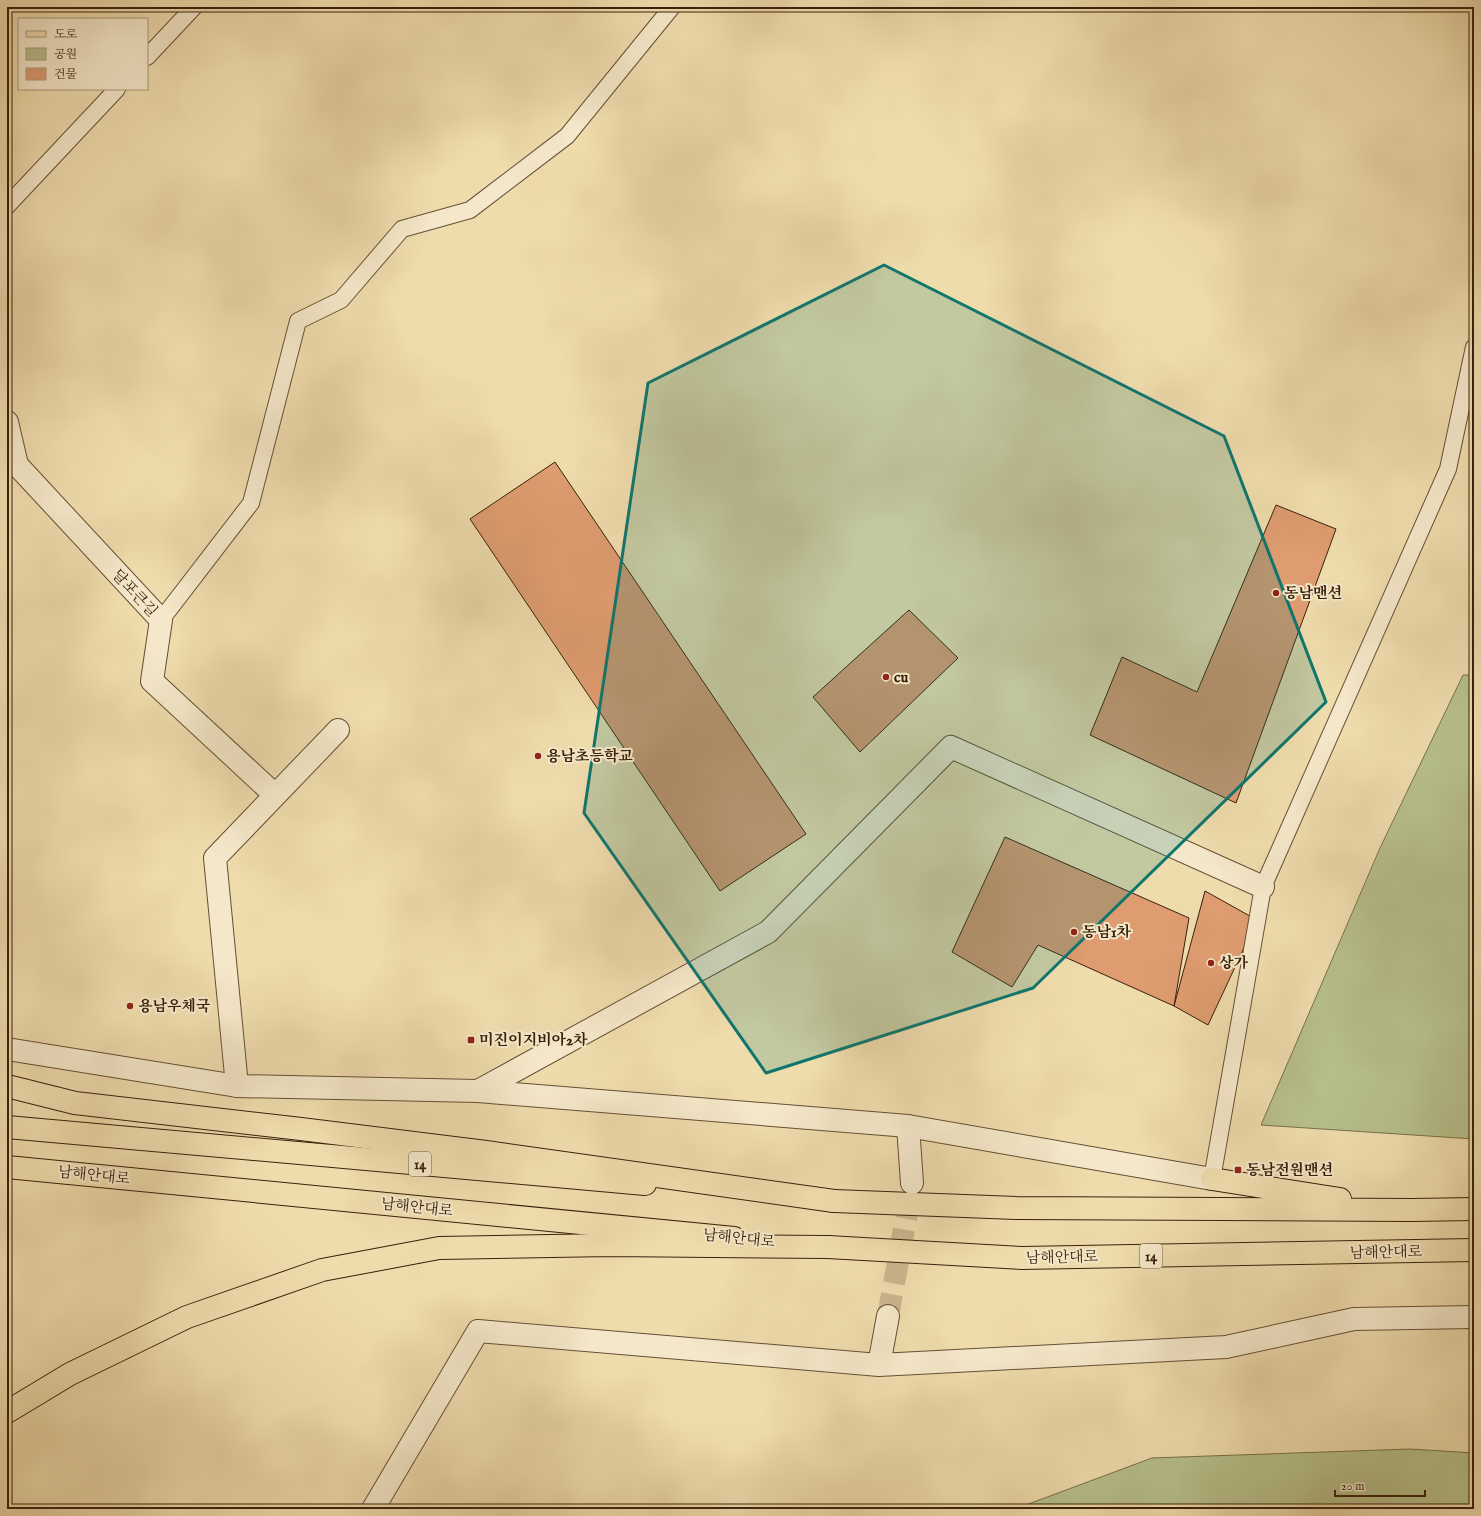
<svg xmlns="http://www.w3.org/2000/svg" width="1481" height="1516" viewBox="0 0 1481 1516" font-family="'IM FELL English','Noto Serif KR',serif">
	<rect width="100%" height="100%" fill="#efdcad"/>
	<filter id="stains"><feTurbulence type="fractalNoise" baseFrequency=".005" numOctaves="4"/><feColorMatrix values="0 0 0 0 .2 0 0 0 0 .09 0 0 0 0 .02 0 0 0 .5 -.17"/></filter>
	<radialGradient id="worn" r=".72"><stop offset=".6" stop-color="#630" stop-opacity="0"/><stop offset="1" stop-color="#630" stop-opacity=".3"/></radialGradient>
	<path fill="#b7c08b" stroke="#78704b" d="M1463,675H1474V1139L1261,1125L1380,848Z
		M1410,1449L1474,1453V1509H1015L1152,1458Z"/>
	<path fill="#de9c70" stroke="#39200b" d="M555,462L806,834L720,891L470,519Z
		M1276,505L1336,529L1236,803L1090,735L1122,657L1197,692Z
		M909,610L958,658L860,752L813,697Z
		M1005,837L1189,918L1174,1006L1038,945L1012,987L952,952Z
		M1205,891L1257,920L1208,1025L1174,1006Z"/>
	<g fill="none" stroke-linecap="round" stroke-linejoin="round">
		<path stroke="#cbb68d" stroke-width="22" stroke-dasharray="22 11" stroke-linecap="butt" d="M888,1316L912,1186"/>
		<defs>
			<path id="service" d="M147,57L194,7
				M7,206L117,89
				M161,620L251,503L298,321L341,300L402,229L470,210L567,136L672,7
				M1212,1179L1263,887L1448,469L1474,347"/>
			<path id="minor" d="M7,422L17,465L161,620L152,681L275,795
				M237,1086L215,858L338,730
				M478,1091L768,932L951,747L1263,887
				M908,1126L912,1183
				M888,1316L879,1365L1226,1347L1354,1319L1474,1317
				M373,1509L478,1331L879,1365"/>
			<path id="tertiary" d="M7,1049L237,1086L478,1091L908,1126L1212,1179"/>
			<path id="primary" d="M7,1127L645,1184
				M7,1167L734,1238"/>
			<path id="trunk" d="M1212,1179L1340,1199
				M834,1201L1016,1208L1412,1210L1474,1209
				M828,1247L1022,1258L1474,1250"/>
			<path id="motorway" d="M7,1086L75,1103L301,1129L486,1152L834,1201
				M7,1412L70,1374L187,1317L322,1270L439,1248L610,1245L828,1247"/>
		</defs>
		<use href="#service" stroke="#664f34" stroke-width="18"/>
		<use href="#minor" stroke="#664f34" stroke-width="24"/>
		<use href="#tertiary" stroke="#664f34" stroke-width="24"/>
		<use href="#primary" stroke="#39200b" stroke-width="24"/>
		<use href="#trunk" stroke="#39200b" stroke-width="24"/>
		<use href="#motorway" stroke="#39200b" stroke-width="24"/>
		<use href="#service" stroke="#f5e8ca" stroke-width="16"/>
		<use href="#minor" stroke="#f5e8ca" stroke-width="22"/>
		<use href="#tertiary" stroke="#f5e8ca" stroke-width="22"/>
		<use href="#primary" stroke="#efdcad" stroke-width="22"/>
		<use href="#trunk" stroke="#efdcad" stroke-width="22"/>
		<use href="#motorway" stroke="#efdcad" stroke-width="22"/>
	</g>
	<path fill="#0f766e" fill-opacity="0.2" stroke="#0f766e" stroke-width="3" stroke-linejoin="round" d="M884,265L1224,436L1326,702L1033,988L766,1073L584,813L648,383Z"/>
	<g fill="#8f2418" stroke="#f5e8ca" stroke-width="1.5">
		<circle cx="1276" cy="593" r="4"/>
		<circle cx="886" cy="677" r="4"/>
		<circle cx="538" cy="756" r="4"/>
		<circle cx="1074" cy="932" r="4"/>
		<circle cx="1211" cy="963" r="4"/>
		<circle cx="130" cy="1006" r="4"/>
		<rect x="467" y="1036" width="8" height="8" rx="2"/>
		<rect x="1234" y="1166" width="8" height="8" rx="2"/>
	</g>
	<g text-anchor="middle" stroke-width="4" stroke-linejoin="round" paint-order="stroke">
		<g fill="#f5e8ca" stroke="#715c44" stroke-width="1">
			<rect x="409" y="1152" width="22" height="24" rx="3"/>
			<rect x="1140" y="1244" width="22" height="24" rx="3"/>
		</g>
		<g font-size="14" font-weight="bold" fill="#39200b">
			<text x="420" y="1169">14</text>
			<text x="1151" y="1261">14</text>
		</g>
		<g font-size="15" fill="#39200b" stroke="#f5e8ca">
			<text transform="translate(135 593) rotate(47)" y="5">달포큰길</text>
			<text transform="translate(94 1175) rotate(6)" y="5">남해안대로</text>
			<text transform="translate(417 1207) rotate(6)" y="5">남해안대로</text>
			<text transform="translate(739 1238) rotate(6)" y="5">남해안대로</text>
			<text transform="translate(1386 1252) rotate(-1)" y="5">남해안대로</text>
			<text transform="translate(1062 1257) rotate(-1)" y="5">남해안대로</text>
		</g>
		<g font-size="15" font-weight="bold" fill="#39200b" stroke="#f5e8ca" text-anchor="start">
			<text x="1284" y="598">동남맨션</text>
			<text x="894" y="682">cu</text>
			<text x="546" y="761">용남초등학교</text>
			<text x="1082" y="937">동남1차</text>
			<text x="1219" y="968">상가</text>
			<text x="138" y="1011">용남우체국</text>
			<text x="479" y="1045">미진이지비아2차</text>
			<text x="1246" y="1175">동남전원맨션</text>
		</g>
	</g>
	<rect width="1481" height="1516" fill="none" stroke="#efdcad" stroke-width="24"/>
	<rect x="8" y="8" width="1465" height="1500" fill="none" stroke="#39200b" stroke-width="2"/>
	<rect x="12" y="12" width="1457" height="1492" fill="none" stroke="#39200b"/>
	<rect x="18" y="18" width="130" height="72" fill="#f5e8ca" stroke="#aa987e"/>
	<rect x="26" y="31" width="20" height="6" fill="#efdcad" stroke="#aa987e"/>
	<text x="54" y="38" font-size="12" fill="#39200b">도로</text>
	<rect x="26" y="48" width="20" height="12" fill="#b7c08b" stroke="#aa987e"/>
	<text x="54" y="58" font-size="12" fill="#39200b">공원</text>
	<rect x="26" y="68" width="20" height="12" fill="#de9c70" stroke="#aa987e"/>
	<text x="54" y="78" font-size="12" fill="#39200b">건물</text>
	<path d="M1335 1490v6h90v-6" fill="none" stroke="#39200b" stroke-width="2"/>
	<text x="1341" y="1490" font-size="12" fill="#39200b" stroke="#f5e8ca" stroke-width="3" paint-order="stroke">20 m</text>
	<rect width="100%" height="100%" filter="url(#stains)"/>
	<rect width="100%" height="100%" fill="url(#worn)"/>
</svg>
